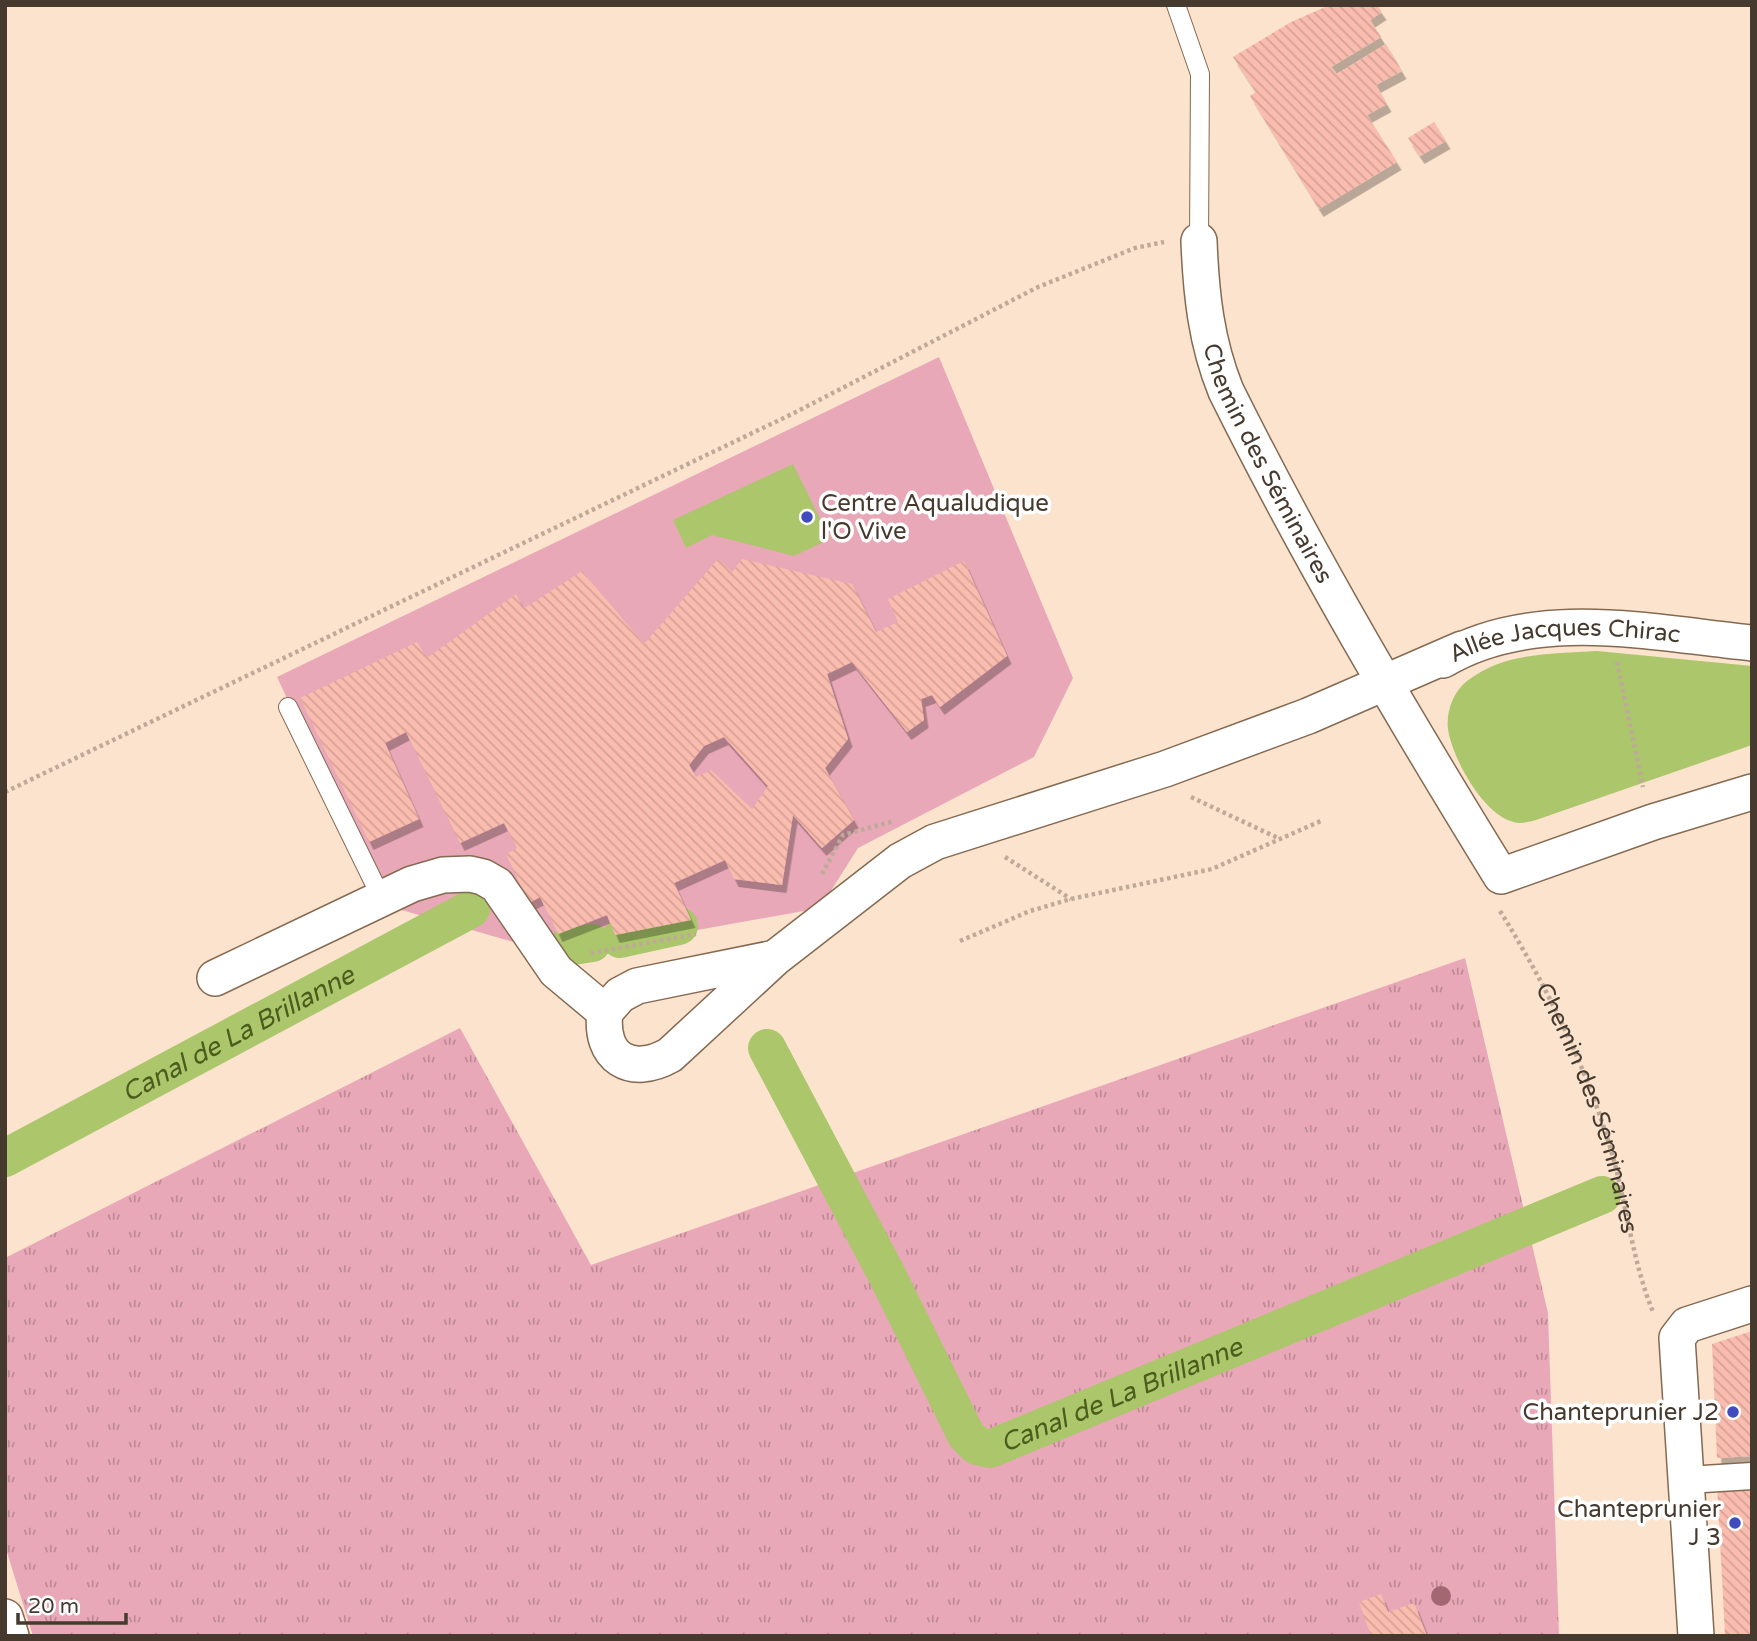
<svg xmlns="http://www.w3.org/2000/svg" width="1757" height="1641" viewBox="0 0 1757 1641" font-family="'Varela Round',sans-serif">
	<defs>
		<pattern id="grass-tufts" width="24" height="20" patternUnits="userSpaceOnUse" patternTransform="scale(1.75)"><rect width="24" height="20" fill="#e9a8b7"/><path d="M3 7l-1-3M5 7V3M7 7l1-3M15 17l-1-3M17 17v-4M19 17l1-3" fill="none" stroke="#bf8a95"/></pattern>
		<pattern id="building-back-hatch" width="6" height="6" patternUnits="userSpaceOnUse" patternTransform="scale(1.75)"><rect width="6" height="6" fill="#f9bcae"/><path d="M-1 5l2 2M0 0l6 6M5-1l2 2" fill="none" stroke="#d7a296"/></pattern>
		<filter id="shadow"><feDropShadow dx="4.5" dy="8" stdDeviation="0" flood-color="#0004"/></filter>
	</defs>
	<rect width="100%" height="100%" fill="#fce3ce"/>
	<path fill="url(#grass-tufts)" d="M1465,958L1548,1313L1559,1636H33L5,1546V1258L460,1028L591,1265Z"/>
	<path fill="#e9a8b7" d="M939,357L1073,678L1034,757L858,848L820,908L559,955L384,905L277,677Z"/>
	<path fill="#abc66b" d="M793,464L830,539L794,556L712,535L686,548L673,520Z
		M1597,651L1752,666V745L1536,820C1531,821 1525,823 1520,823C1486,822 1452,758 1448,729C1446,712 1453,692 1467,681C1504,652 1552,654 1597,651Z"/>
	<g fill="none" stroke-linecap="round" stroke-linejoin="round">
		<g stroke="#abc66b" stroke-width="38">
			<path d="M620,939L679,926"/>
			<path d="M567,947L592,943"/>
			<path id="s1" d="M767,1048L888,1277L966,1435L977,1446L990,1449L1602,1195"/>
			<path id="s2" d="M5,1158L471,909"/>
		</g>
	</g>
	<path fill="url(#building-back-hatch)" fill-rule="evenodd" filter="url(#shadow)" d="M1330,5H1377L1382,12L1370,20L1381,37L1331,67L1337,74L1386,44L1402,71L1376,85L1387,104L1367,115L1397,162L1319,209L1250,96L1256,92L1233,57L1291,22Z
		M1434,122L1446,141L1420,156L1408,138Z
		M718,559L732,572L742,559L852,584L876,632L898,622L888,599L964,561L1007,656L940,707L932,695L921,699L924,720L907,732L852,662L827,674L848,739L825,768L854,820L822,848L793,815L782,885L734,879L725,860L674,883L691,920L615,935L607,915L558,934L540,897L529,903L506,854L517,848L504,823L460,843L406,732L385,743L419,819L369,842L300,698L417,642L427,658L516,594L523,609L582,571L644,644ZM724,737L768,786L752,809L711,770L696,777L689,765L704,746Z
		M1752,1331V1456L1717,1458L1712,1344Z
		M1752,1482V1636H1725L1717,1483Z
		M1381,1594L1388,1612L1414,1603L1427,1636H1371L1359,1602Z"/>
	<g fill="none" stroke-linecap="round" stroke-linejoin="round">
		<defs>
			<path id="service" d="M1176,5L1200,74L1199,241
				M288,707L381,897"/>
			<path id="pedestrian" d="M1687,1480L1752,1476"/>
			<g id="minor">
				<path id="s4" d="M1199,241C1201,293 1206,342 1226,391C1309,558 1403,717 1501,876L1653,822L1752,792"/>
				<path id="s5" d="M1443,660C1533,606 1654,633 1752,643"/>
				<path d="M775,958L637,986L620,995L605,1012C599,1058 631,1077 670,1055L775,958L900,861L935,842L1165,769L1308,716L1462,649"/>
				<path d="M215,978L412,884L443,875L470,874L483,877L497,885L556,971L605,1012"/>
				<path d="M5,1617L11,1636"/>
				<path d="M1696,1636L1677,1338L1687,1325L1752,1304"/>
			</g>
		</defs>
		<use href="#service" stroke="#856a52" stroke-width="20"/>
		<use href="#pedestrian" stroke="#856a52" stroke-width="29"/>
		<use href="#minor" stroke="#856a52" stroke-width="38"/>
		<g stroke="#bfaa99" stroke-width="4.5" stroke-dasharray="3.5 3.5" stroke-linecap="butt">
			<path d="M1617,662L1643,787"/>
			<path d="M5,792L794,413L1038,287L1135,248L1164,242"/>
			<path d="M1191,797L1280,839"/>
			<path d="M1005,857L1071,899"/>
			<path d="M822,874L843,835L894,821"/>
			<path id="s3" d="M1500,911C1548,988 1588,1070 1613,1157C1627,1208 1633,1263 1653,1312"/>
			<path d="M960,941L1030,911L1071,899L1212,869L1323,820"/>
			<path d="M591,953L696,934"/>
		</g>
		<use href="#service" stroke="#fff" stroke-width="18"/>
		<use href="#pedestrian" stroke="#fff" stroke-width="26"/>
		<use href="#minor" stroke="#fff" stroke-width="35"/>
	</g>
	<circle fill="#a36673" cx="1441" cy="1596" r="10"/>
	<g fill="#414bc0" stroke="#fff" stroke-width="2.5">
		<circle cx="807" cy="517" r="7"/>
		<circle cx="1733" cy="1412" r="7"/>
		<circle cx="1735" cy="1523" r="7"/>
	</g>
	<g text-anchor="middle" stroke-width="7" stroke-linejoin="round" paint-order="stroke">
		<g font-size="24" fill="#463a2f" stroke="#fff">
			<text dy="8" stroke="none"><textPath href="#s4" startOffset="236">Chemin des Séminaires</textPath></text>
			<text dy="8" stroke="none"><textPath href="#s5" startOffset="126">Allée Jacques Chirac</textPath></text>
			<text dy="8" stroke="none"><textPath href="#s3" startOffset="217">Chemin des Séminaires</textPath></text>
		</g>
		<g font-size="24" fill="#463a2f" stroke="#fff" text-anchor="end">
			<text x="821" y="511" text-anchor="start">Centre Aqualudique<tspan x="821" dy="28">l'O Vive</tspan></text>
			<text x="1719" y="1420">Chanteprunier J2</text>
			<text x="1721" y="1517">Chanteprunier<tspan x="1721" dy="28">J 3</tspan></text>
		</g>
		<g font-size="26" font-style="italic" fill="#4b5c1c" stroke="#fff">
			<text dy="9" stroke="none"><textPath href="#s2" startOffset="264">Canal de La Brillanne</textPath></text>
			<text dy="9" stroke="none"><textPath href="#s1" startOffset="606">Canal de La Brillanne</textPath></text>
		</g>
	</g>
	<rect width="1757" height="1641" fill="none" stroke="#463a2f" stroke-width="14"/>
	<path d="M18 1613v10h108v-10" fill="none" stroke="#463a2f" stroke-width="3.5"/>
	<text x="28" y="1613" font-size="21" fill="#463a2f" stroke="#ffffff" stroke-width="5" paint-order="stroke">20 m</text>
</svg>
